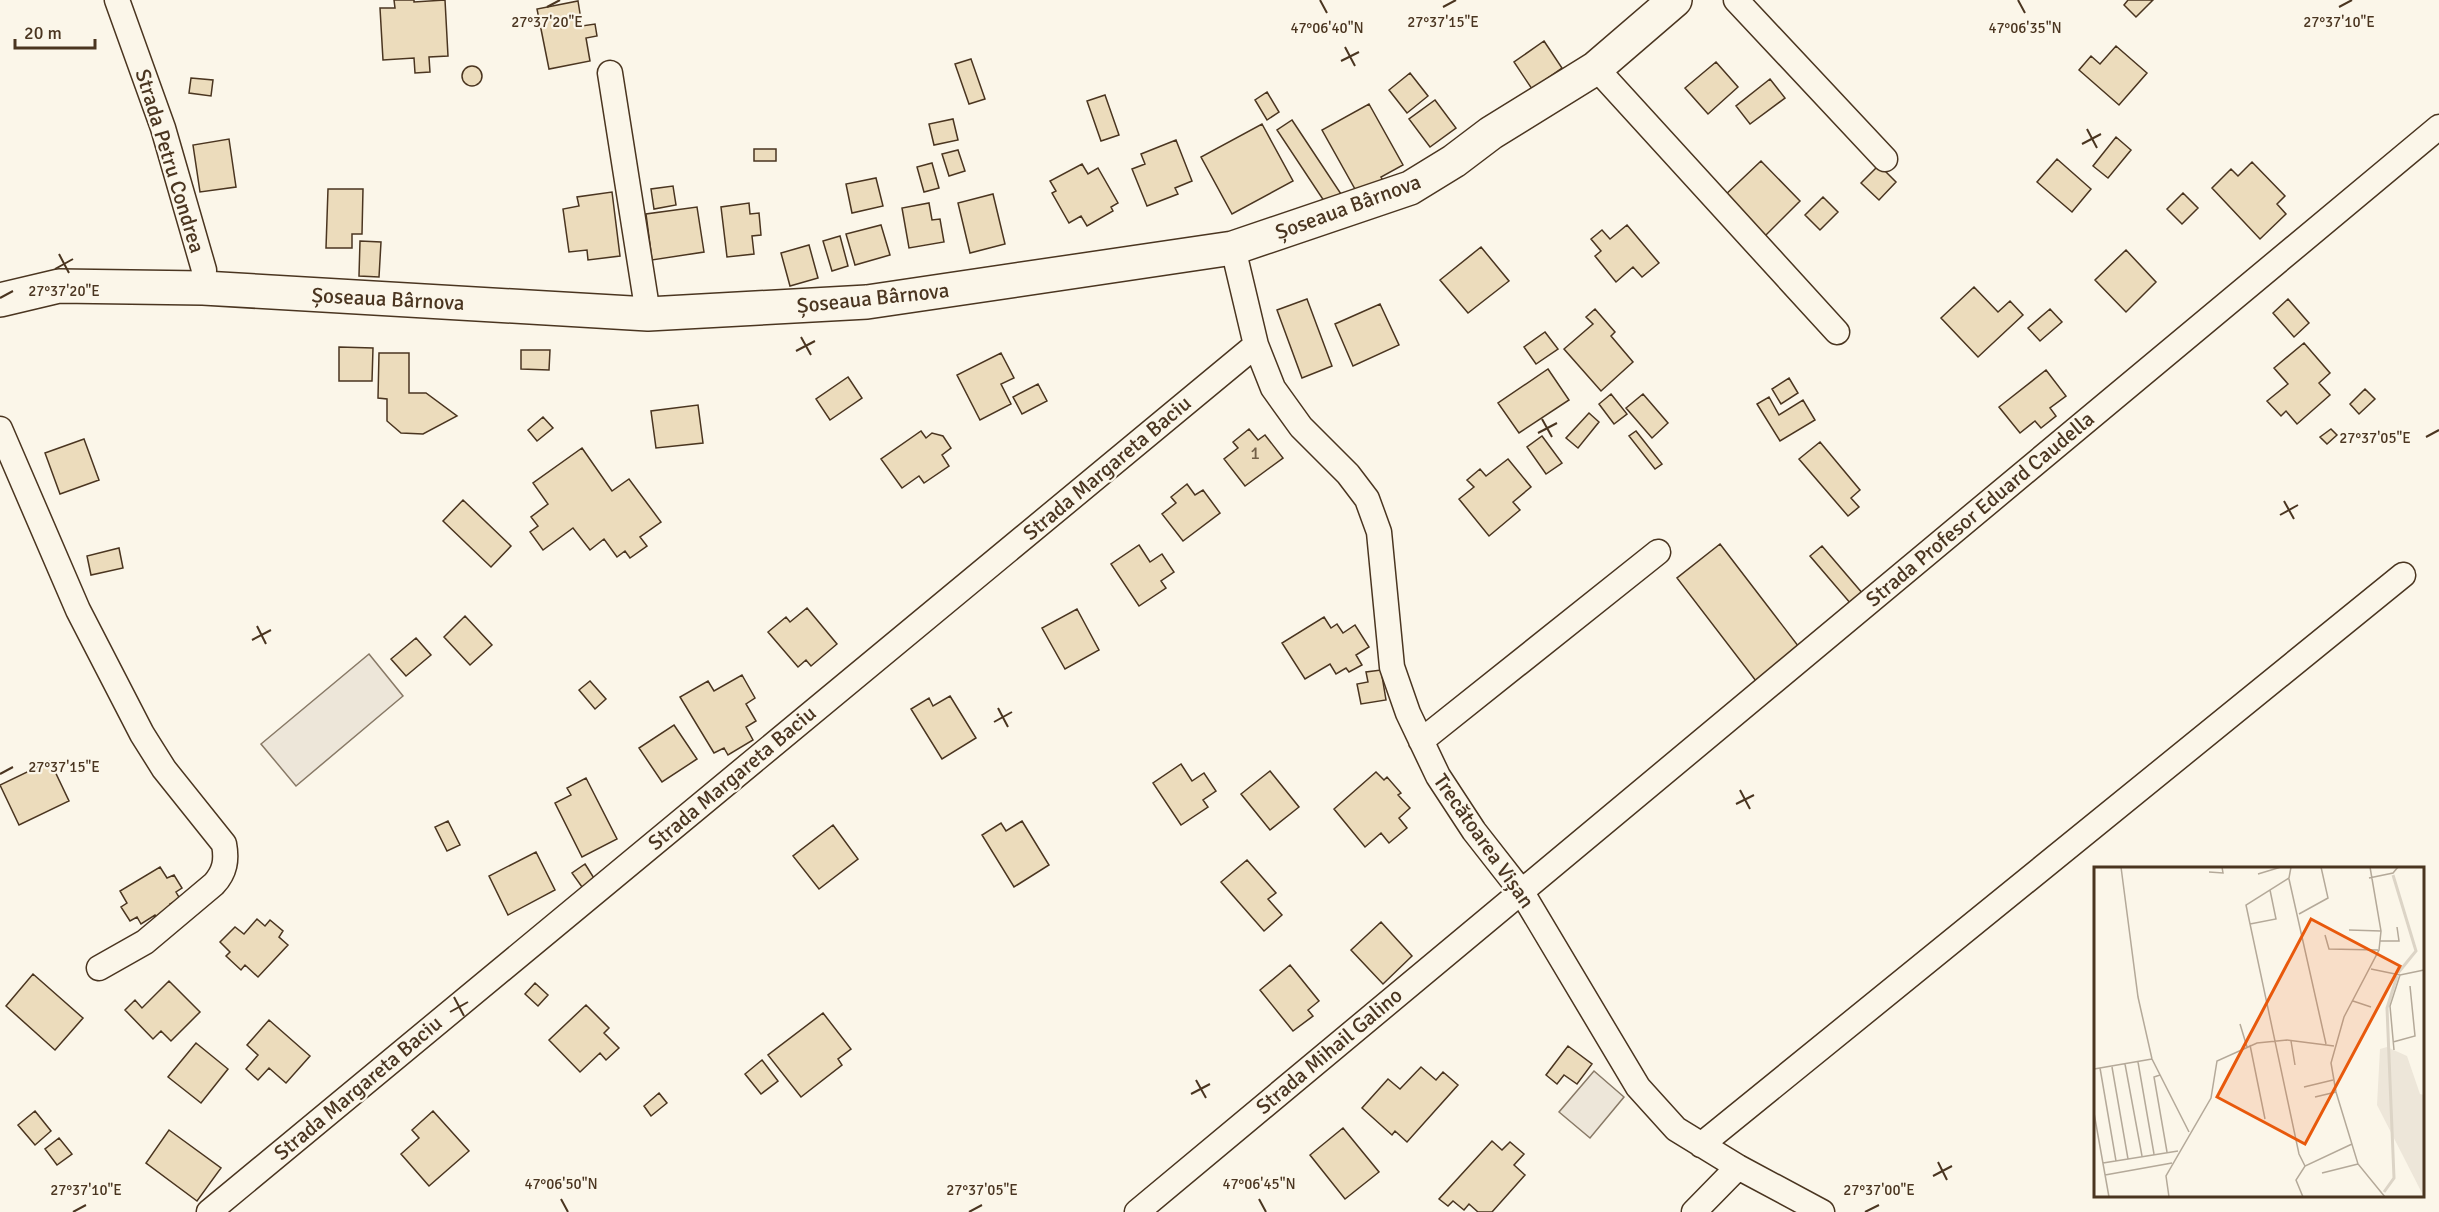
<svg xmlns="http://www.w3.org/2000/svg" width="2439" height="1212" viewBox="0 0 2439 1212" font-family="Signika,sans-serif">
	<rect width="100%" height="100%" fill="#fbf6e9"/>
	<path fill="#ede6d9" stroke="#887966" stroke-width="1.5" d="M369,654L403,696L296,786L261,744Z
		M1594,1071L1624,1097L1590,1138L1559,1112Z"/>
	<path fill="#ecdcbc" stroke="#4a3520" stroke-width="1.5" d="M394,0H414V2L445,0L448,56L429,57L430,72L415,73L414,58L383,60L380,8H395Z
		M2128,0H2153L2136,17L2124,5Z
		M578,1L582,26L595,24L597,36L586,38L590,61L549,69L537,9Z
		M1544,41L1562,68L1532,89L1514,62Z
		M2116,46L2147,73L2119,105L2079,70L2091,56L2100,64Z
		M971,59L985,99L969,104L955,64Z
		M1716,62L1738,87L1708,114L1685,88Z
		M462 76a10 10 0 1 1 20 0a10 10 0 1 1-20 0Z
		M1410,73L1428,96L1407,113L1389,90Z
		M191,78L213,80L211,96L189,93Z
		M1770,79L1785,98L1750,124L1736,106Z
		M1267,92L1279,112L1267,120L1255,100Z
		M1105,95L1119,135L1101,141L1087,101Z
		M1435,100L1456,128L1430,147L1409,119Z
		M1369,104L1403,165L1381,177L1385,184L1360,198L1322,130Z
		M953,119L958,140L934,145L929,124Z
		M1292,120L1345,200L1330,210L1277,130Z
		M1262,124L1293,181L1232,214L1201,157Z
		M2116,137L2131,150L2108,178L2093,166Z
		M229,139L236,187L200,192L193,145Z
		M1176,140L1192,181L1175,188L1178,194L1147,206L1132,169L1145,164L1141,154Z
		M754,149H776V161H754Z
		M958,150L965,171L949,176L942,154Z
		M2057,159L2091,189L2072,212L2037,182Z
		M1761,161L1800,201L1762,239L1722,198Z
		M2252,162L2285,196L2277,204L2286,214L2260,239L2212,188L2231,169L2238,176Z
		M932,163L939,188L924,192L917,167Z
		M1082,164L1088,174L1098,168L1118,203L1111,207L1113,211L1087,226L1081,216L1069,223L1052,193L1056,191L1050,181Z
		M1879,165L1896,182L1879,200L1861,183Z
		M876,178L883,206L852,213L846,184Z
		M673,186L676,205L654,209L651,189Z
		M328,189H363L362,234H352V248H326Z
		M612,192L620,256L588,260L587,250L569,252L563,209L579,206L577,197Z
		M2183,193L2198,208L2182,224L2167,209Z
		M993,194L1005,244L970,253L958,203Z
		M1823,197L1838,212L1820,230L1805,215Z
		M749,203L750,214L759,213L761,235L752,236L754,254L727,257L721,207Z
		M929,203L932,220L940,219L944,242L909,248L902,208Z
		M697,207L704,252L652,260L646,214Z
		M881,225L890,255L855,265L846,234Z
		M1627,225L1659,263L1642,277L1633,267L1616,282L1595,256L1601,251L1591,239L1602,230L1610,239Z
		M840,236L848,266L832,271L823,241Z
		M360,241L381,242L379,277L359,276Z
		M809,245L818,278L790,286L781,253Z
		M1481,247L1509,281L1468,313L1440,280Z
		M2126,250L2156,282L2126,312L2095,280Z
		M1974,287L1998,312L2010,301L2023,315L1978,357L1941,318Z
		M1307,299L1332,366L1302,378L1277,310Z
		M2288,299L2309,323L2294,337L2273,313Z
		M1380,304L1399,345L1353,366L1335,324Z
		M1595,309L1615,332L1611,336L1633,362L1601,391L1564,349L1593,324L1586,317Z
		M2050,309L2062,322L2040,341L2028,328Z
		M1545,332L1558,349L1536,364L1524,347Z
		M2304,343L2330,373L2319,383L2330,395L2297,424L2286,411L2281,416L2267,401L2288,384L2274,368Z
		M339,347L373,348L372,381H339Z
		M521,350H550L549,370L521,369Z
		M379,353H409V393H426L457,416L423,434L401,433L387,421V399L378,398Z
		M1001,353L1014,378L1001,384L1011,404L980,420L957,375Z
		M1548,369L1569,400L1519,433L1498,403Z
		M2046,370L2066,396L2050,408L2056,416L2041,428L2035,421L2020,433L1999,407Z
		M848,377L862,398L830,420L816,399Z
		M1789,378L1798,393L1781,404L1772,389Z
		M1038,384L1047,401L1022,414L1013,397Z
		M2365,389L2375,399L2359,414L2350,404Z
		M1611,394L1627,414L1614,424L1599,404Z
		M1643,394L1668,423L1652,438L1626,408Z
		M1769,397L1779,415L1803,400L1815,420L1780,441L1757,404Z
		M698,405L703,443L656,448L651,411Z
		M1589,413L1599,422L1578,448L1566,438Z
		M543,417L553,428L537,441L528,430Z
		M1249,429L1258,440L1265,435L1283,458L1245,486L1224,459L1238,448L1233,442Z
		M2331,429L2337,435L2327,444L2320,437Z
		M921,431L926,438L932,433L943,436L951,448L942,455L949,466L924,483L919,476L902,488L881,459Z
		M1636,431L1662,464L1655,469L1629,436Z
		M1542,436L1562,463L1546,474L1527,447Z
		M84,439L99,480L60,494L45,453Z
		M1820,442L1860,490L1851,498L1859,507L1848,516L1799,459Z
		M582,448L612,491L629,479L661,522L640,537L647,546L630,558L625,551L617,557L604,539L590,550L573,528L543,550L530,532L538,526L531,517L548,504L533,483Z
		M1508,459L1531,487L1513,502L1520,510L1489,536L1459,499L1474,487L1467,480L1480,469L1486,476Z
		M1187,484L1195,495L1203,490L1220,513L1183,541L1162,514L1176,503L1171,497Z
		M463,500L511,546L491,567L443,521Z
		M1720,544L1799,647L1756,681L1677,578Z
		M1139,545L1150,562L1162,554L1174,572L1161,581L1166,588L1139,606L1111,564Z
		M1822,546L1863,594L1851,604L1810,556Z
		M119,548L123,568L91,575L87,556Z
		M807,608L837,644L811,666L806,660L798,667L768,632L786,617L790,622Z
		M1077,609L1099,650L1065,669L1042,628Z
		M465,616L492,645L470,665L444,637Z
		M1324,617L1331,628L1337,624L1343,633L1355,625L1369,647L1356,655L1362,665L1349,672L1346,668L1336,674L1330,664L1305,679L1282,643Z
		M416,638L431,655L406,676L391,659Z
		M1381,670L1386,700L1361,704L1357,684L1368,682L1366,672Z
		M742,675L755,698L746,704L756,721L746,727L753,740L728,755L724,748L714,753L680,697L708,681L714,691Z
		M590,681L606,699L595,709L579,690Z
		M950,696L976,738L942,759L911,709L929,698L933,706Z
		M674,725L697,759L662,782L639,748Z
		M50,761L69,801L19,825L0,785Z
		M1181,764L1192,781L1204,773L1216,791L1203,800L1208,807L1181,825L1153,783Z
		M1270,771L1299,807L1270,830L1241,794Z
		M1376,772L1384,780L1387,777L1401,793L1398,795L1410,808L1399,818L1407,828L1389,843L1381,833L1365,847L1334,809Z
		M586,778L617,839L582,857L555,803L571,795L567,788Z
		M448,821L460,845L447,851L435,827Z
		M1022,821L1049,865L1014,887L982,835L1001,823L1006,831Z
		M833,825L858,859L819,889L793,856Z
		M536,852L555,890L508,915L489,876Z
		M1247,860L1276,893L1268,899L1282,915L1264,931L1221,882Z
		M585,864L599,886L587,894L572,873Z
		M160,867L167,878L174,875L182,888L176,892L180,899L170,904L174,910L158,920L155,915L141,924L137,917L130,921L121,907L127,903L120,891Z
		M257,919L265,926L270,920L283,931L279,937L288,945L258,977L245,965L241,970L226,956L230,952L220,942L235,927L244,934Z
		M1381,922L1412,956L1383,984L1351,950Z
		M1290,965L1319,1001L1308,1010L1313,1016L1293,1031L1260,990Z
		M33,974L83,1018L55,1050L6,1006Z
		M169,981L200,1012L171,1041L161,1031L153,1039L125,1010L135,1000L142,1008Z
		M535,983L548,995L538,1006L525,994Z
		M586,1005L609,1028L604,1033L619,1048L606,1060L600,1053L580,1072L549,1040Z
		M823,1013L851,1049L838,1059L842,1065L801,1097L768,1055Z
		M269,1020L310,1056L286,1083L269,1068L258,1080L246,1069L258,1055L247,1045Z
		M196,1043L228,1069L201,1103L168,1077Z
		M1568,1046L1592,1064L1577,1084L1564,1075L1557,1084L1546,1075Z
		M762,1060L778,1081L761,1094L745,1074Z
		M1421,1067L1436,1080L1443,1072L1458,1085L1407,1142L1395,1131L1392,1135L1362,1108L1388,1079L1400,1089Z
		M659,1093L667,1103L651,1116L644,1106Z
		M35,1111L51,1131L35,1145L18,1125Z
		M433,1111L469,1151L429,1186L401,1154L419,1138L412,1130Z
		M1343,1128L1379,1172L1345,1199L1310,1155Z
		M169,1130L221,1168L197,1201L146,1163Z
		M59,1138L72,1154L57,1165L45,1149Z
		M1492,1141L1502,1150L1510,1142L1524,1154L1514,1165L1525,1175L1492,1212H1478L1469,1204L1464,1210L1453,1201L1448,1206L1439,1199Z"/>
	<g fill="none" stroke-linecap="round" stroke-linejoin="round">
		<defs>
			<path id="street" d="M117,0L163,128L204,270L203,288
				M1736,0L1885,159
				M1596,68L1837,332
				M610,73L648,314
				M1233,248L1256,345L1273,388L1301,427L1348,474L1367,499L1379,532L1392,667L1408,713L1438,776L1474,831L1521,891L1638,1087L1676,1129L1738,1167L1822,1212
				M0,429L78,610L142,734L164,769L224,844C227,860 225,872 214,884L145,942L99,968
				M1421,741L1658,552
				M1701,1145L2403,575
				M209,1212L1256,345
				M1137,1212L2439,127
				M1694,1212L1738,1167"/>
			<path id="secondary" d="M0,300L59,286L203,288L648,314L867,302L1233,248L1410,188L1454,161L1491,133L1596,68L1675,0"/>
		</defs>
		<use href="#street" stroke="#4a3520" stroke-width="27"/>
		<use href="#secondary" stroke="#4a3520" stroke-width="36"/>
		<use href="#street" stroke="#fbf6e9" stroke-width="24"/>
		<use href="#secondary" stroke="#fbf6e9" stroke-width="33"/>
	</g>
	<path fill="none" stroke="#4a3520" stroke-width="2" d="M1320,0L1327,13M2018,0L2025,13M547,7L560,0M1443,7L1456,0M2339,7L2352,0M1345,47L1355,66M1341,61L1359,52M2087,129L2097,148M2082,144L2101,134M59,254L69,273M55,269L73,259M0,298L13,291M801,337L811,355M796,351L815,341M1542,419L1552,437M1538,433L1557,423M2426,437L2439,430M2284,501L2294,519M2280,515L2298,505M257,626L266,644M252,640L271,630M998,708L1008,727M994,722L1012,712M0,774L13,767M1740,790L1750,809M1736,804L1754,795M454,997L464,1016M450,1012L468,1002M1196,1080L1206,1098M1191,1094L1210,1084M1938,1162L1947,1180M1933,1176L1952,1166M561,1199L568,1212M1259,1199L1266,1212M73,1212L86,1205M969,1212L982,1205M1865,1212L1879,1205"/>
	<g text-anchor="middle" stroke-width="4.5" stroke-linejoin="round" paint-order="stroke">
		<g font-size="18" fill="#725f47">
			<text x="1255" y="459">1</text>
		</g>
		<g font-size="21" fill="#4a3520" stroke="#fbf6e9">
			<text transform="translate(170 161) rotate(73)" y="7">Strada Petru Condrea</text>
			<text transform="translate(1348 207) rotate(-20)" y="7">Șoseaua Bârnova</text>
			<text transform="translate(873 298) rotate(-6)" y="7">Șoseaua Bârnova</text>
			<text transform="translate(388 299) rotate(3)" y="7">Șoseaua Bârnova</text>
			<text transform="translate(1107 468) rotate(-40)" y="7">Strada Margareta Baciu</text>
			<text transform="translate(1980 509) rotate(-40)" y="7">Strada Profesor Eduard Caudella</text>
			<text transform="translate(732 778) rotate(-40)" y="7">Strada Margareta Baciu</text>
			<text transform="translate(1484 841) rotate(55)" y="7">Trecătoarea Vișan</text>
			<text transform="translate(1329 1051) rotate(-40)" y="7">Strada Mihail Galino</text>
			<text transform="translate(358 1088) rotate(-40)" y="7">Strada Margareta Baciu</text>
		</g>
	</g>
	<g transform="translate(2094 867)">
		<rect width="330" height="330" fill="#fbf6e9"/>
		<path d="M293,180L313,189L326,227L330,228V330L283,238L286,182Z" fill="#ede6d9"/>
		<path fill="none" stroke="#dcd4c6" stroke-width="3" d="M299,8L322,84L304,106M290,325L300,311L293,141L303,109"/>
		<path fill="none" stroke="#b4a999" stroke-width="1.5" d="M27,0L44,130L58,192L95,265M197,0L195,11L152,38L205,287L211,299M276,0L287,64L285,83L250,150L237,196L242,225L264,297L291,330M115,5L129,6L128,0M164,7L187,0M275,11L299,6L304,0M195,12L232,177M205,47L234,31L227,0M156,57L182,52L176,23M255,63L287,64M231,68L235,82L284,83M286,74H305L303,60M277,102L306,108L330,103M259,134L277,140M0,153V202M146,157L153,180M197,174L201,198M299,175L321,169L316,119M156,178L171,252M300,183L296,139L306,108M44,195L60,287M31,197L48,289M18,200L34,292M6,201L22,294M0,202L58,192M66,208L60,210L73,285M210,220L239,213M221,230L242,225M0,246L15,330M9,296L84,284M228,306L264,297M11,308L78,296M75,330L72,309L117,231L123,194L163,176L193,173L240,179M209,330L202,313L211,299L258,277"/>
		<path fill="#e8590c" fill-opacity="0.15" stroke="#e8590c" stroke-width="3" d="M217,52L306,99L211,277L123,230Z"/>
		<rect width="330" height="330" fill="none" stroke="#4a3520" stroke-width="3"/>
	</g>
	<g font-size="15" text-anchor="middle" fill="#4a3520" stroke="#fbf6e9" stroke-width="4.5" stroke-linejoin="round" paint-order="stroke">
		<text x="2339" y="27">27°37'10"E</text>
		<text x="547" y="27">27°37'20"E</text>
		<text x="1443" y="27">27°37'15"E</text>
		<text x="1327" y="33">47°06'40"N</text>
		<text x="2025" y="33">47°06'35"N</text>
		<text x="64" y="296">27°37'20"E</text>
		<text x="2375" y="443">27°37'05"E</text>
		<text x="64" y="772">27°37'15"E</text>
		<text x="561" y="1189">47°06'50"N</text>
		<text x="1259" y="1189">47°06'45"N</text>
		<text x="86" y="1195">27°37'10"E</text>
		<text x="982" y="1195">27°37'05"E</text>
		<text x="1879" y="1195">27°37'00"E</text>
	</g>
	<path d="M15 39v9h80v-9" fill="none" stroke="#4a3520" stroke-width="3"/>
	<text x="24" y="39" font-size="18" fill="#4a3520" stroke="#fbf6e9" stroke-width="4.5" paint-order="stroke">20 m</text>
</svg>
